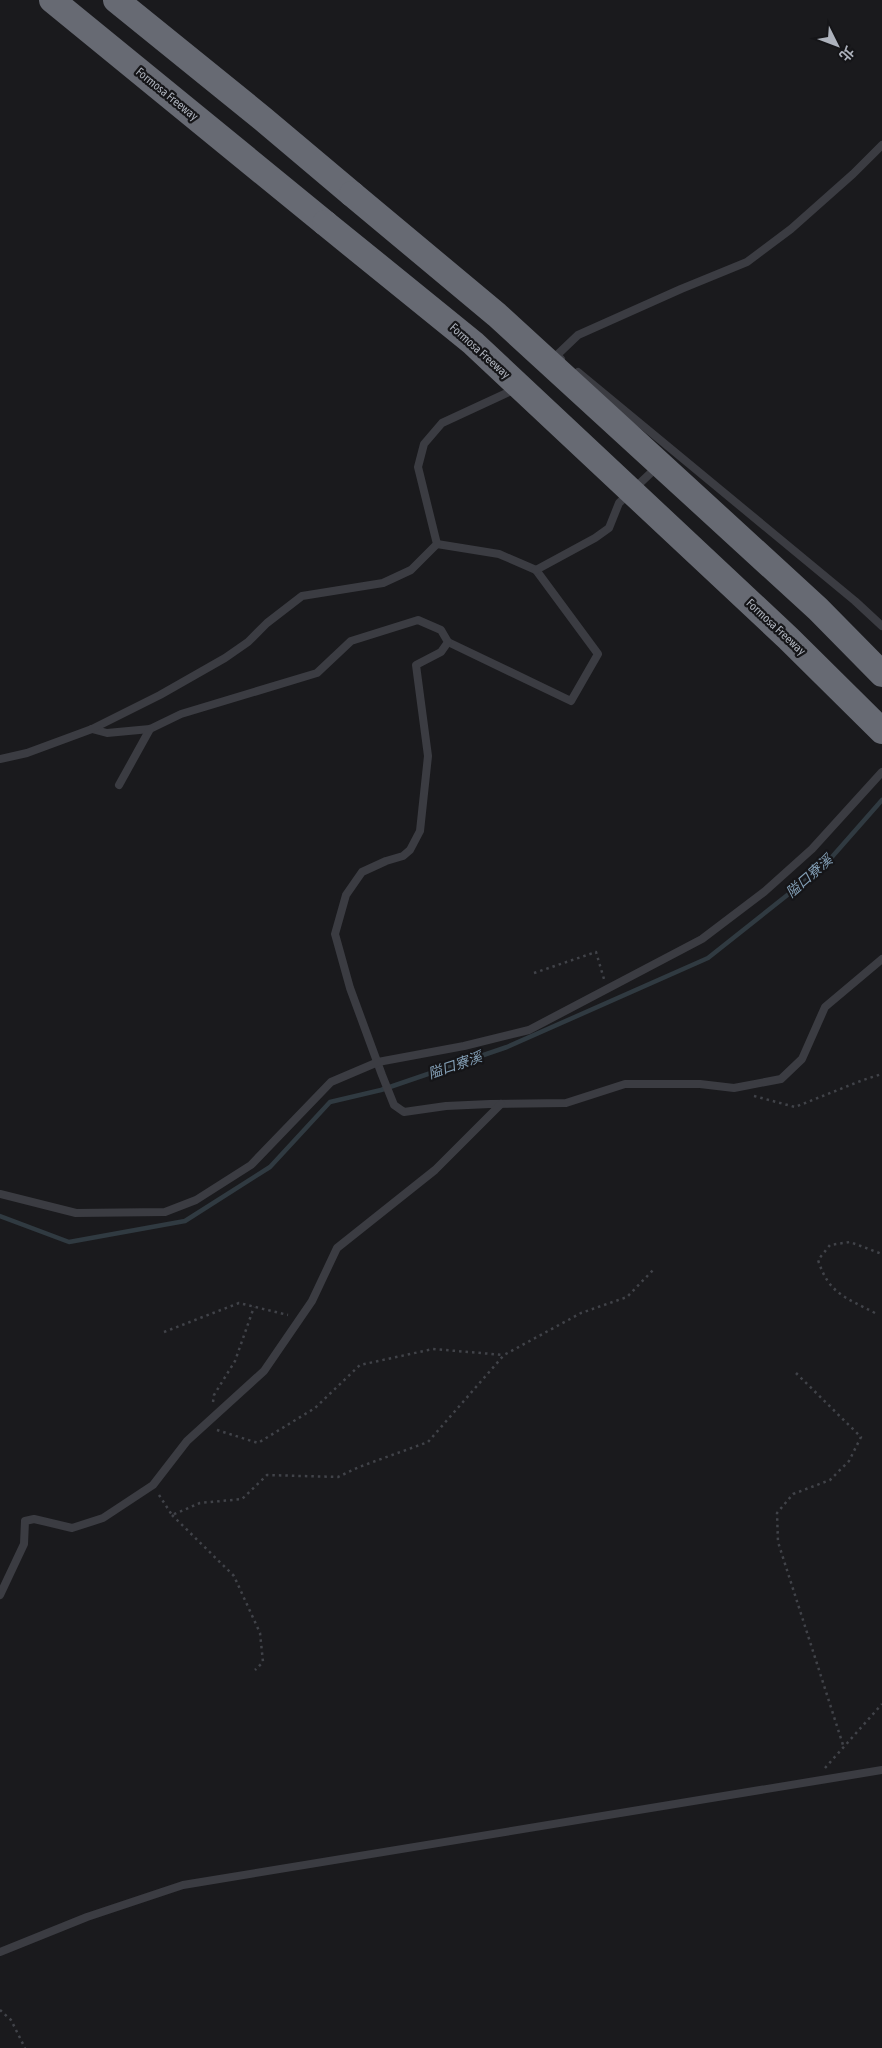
<svg xmlns="http://www.w3.org/2000/svg" width="882" height="2048" font-family="'Asap Condensed','Noto Sans TC',sans-serif">
	<style>
		.lines { fill: none; stroke-linecap: round; stroke-linejoin: round }
		.stream { stroke: #303a41; stroke-width: 4.5 }
		.path { stroke: #414349; stroke-width: 2.5; stroke-dasharray: 2.5 4; stroke-linecap: butt }
		.lane { stroke: #3b3c42; stroke-width: 8 }
		.highway { stroke: #676a73; stroke-width: 26 }
		.highway-bridge { stroke: #676a73; stroke-width: 26 }
		.labels { text-anchor: middle; stroke-width: 4.5; stroke-linejoin: round; paint-order: stroke }
		.street-label { font-size: 12px; fill: #adb2bc; stroke: #151518 }
		.water-label { font-size: 14px; font-style: italic; fill: #84a0b7; stroke: #151518 }
	</style>
	<rect width="100%" height="100%" fill="#1a1a1d"/>
	<g class="lines">
		<polyline class="stream" points="0,1216 69,1242 185,1221 270,1167 330,1102 381,1090 507,1047 708,958 824,866 882,800"/>
		<g class="path">
			<polyline points="534,973 596,952 604,979"/>
			<polyline points="754,1096 795,1107 863,1080 882,1074"/>
			<path d="M875,1313C845,1297 829,1294 818,1260L830,1245L850,1242L882,1254"/>
			<polyline points="164,1332 239,1303 288,1315"/>
			<polyline points="796,1373 861,1437 849,1461 830,1480 793,1494 777,1513 778,1542 844,1748"/>
			<polyline points="213,1402 214,1395 235,1361 254,1307"/>
			<polyline points="217,1430 258,1443 315,1408 360,1365 433,1349 504,1355"/>
			<polyline points="159,1495 172,1515 200,1503 242,1499 267,1475 338,1477 359,1467 428,1442 504,1355 581,1313 627,1297 655,1268"/>
			<polyline points="172,1515 234,1576 260,1633 263,1662 255,1670"/>
			<polyline points="825,1768 882,1704"/>
			<polyline points="0,2010 11,2020 25,2048"/>
		</g>
		<g class="lane">
			<polyline points="561,359 557,355 578,335 681,289 747,262 791,229 853,174 882,145"/>
			<polyline points="578,372 855,601 882,626"/>
			<polyline points="437,544 499,554 536,570 598,654 571,701 448,642"/>
			<polyline points="536,570 595,538 609,528 619,503 657,467"/>
			<polyline points="92,729 107,733 150,729 181,714 317,673 351,641 418,620 441,630 448,642 441,652 416,665 428,756 420,831 410,850 403,856 386,861 362,872 346,895 335,934 350,988 382,1075 394,1105 404,1112 446,1106 490,1104 566,1103 625,1084 700,1084 734,1088 781,1079 802,1059 825,1007 882,959"/>
			<polyline points="0,759 27,753 92,729 160,695 225,658 248,642 267,623 302,596 383,583 411,570 437,544 418,467 424,444 442,423 509,392"/>
			<polyline points="119,785 150,729"/>
			<polyline points="0,1194 76,1213 165,1212 196,1200 251,1165 331,1082 378,1062 464,1046 529,1030 702,939 764,892 812,849 882,772"/>
			<polyline points="0,1595 24,1544 25,1521 34,1519 72,1528 103,1518 153,1485 187,1441 264,1371 312,1301 337,1248 435,1170 501,1104"/>
			<polyline points="0,1952 87,1917 183,1885 882,1770"/>
		</g>
		<g class="highway">
			<polyline points="52,0 325,223"/>
			<polyline points="116,0 263,119 352,194"/>
		</g>
		<g class="highway-bridge">
			<polyline points="352,194 497,315 818,609 882,674"/>
			<polyline points="325,223 473,343 788,638 882,731"/>
		</g>
	</g>
	<g class="labels">
		<g class="street-label">
			<text transform="translate(167 94) rotate(39)" y="4">Formosa Freeway</text>
			<text transform="translate(480 351) rotate(42)" y="4">Formosa Freeway</text>
			<text transform="translate(776 627) rotate(43)" y="4">Formosa Freeway</text>
		</g>
		<g class="water-label">
			<text transform="translate(809 876) rotate(-41)" y="5">隘口寮溪</text>
			<text transform="translate(455 1065) rotate(-19)" y="5">隘口寮溪</text>
		</g>
	</g>
	<g transform="translate(837 45) rotate(132)" stroke="#151518" stroke-width="4" paint-order="stroke">
	<path d="M0-4L9 19L0 12L-9 19Z" fill="#adb2bc"/>
	<text y="-8" font-size="14" font-weight="bold" text-anchor="middle" fill="#adb2bc">北</text>
	</g>
</svg>
